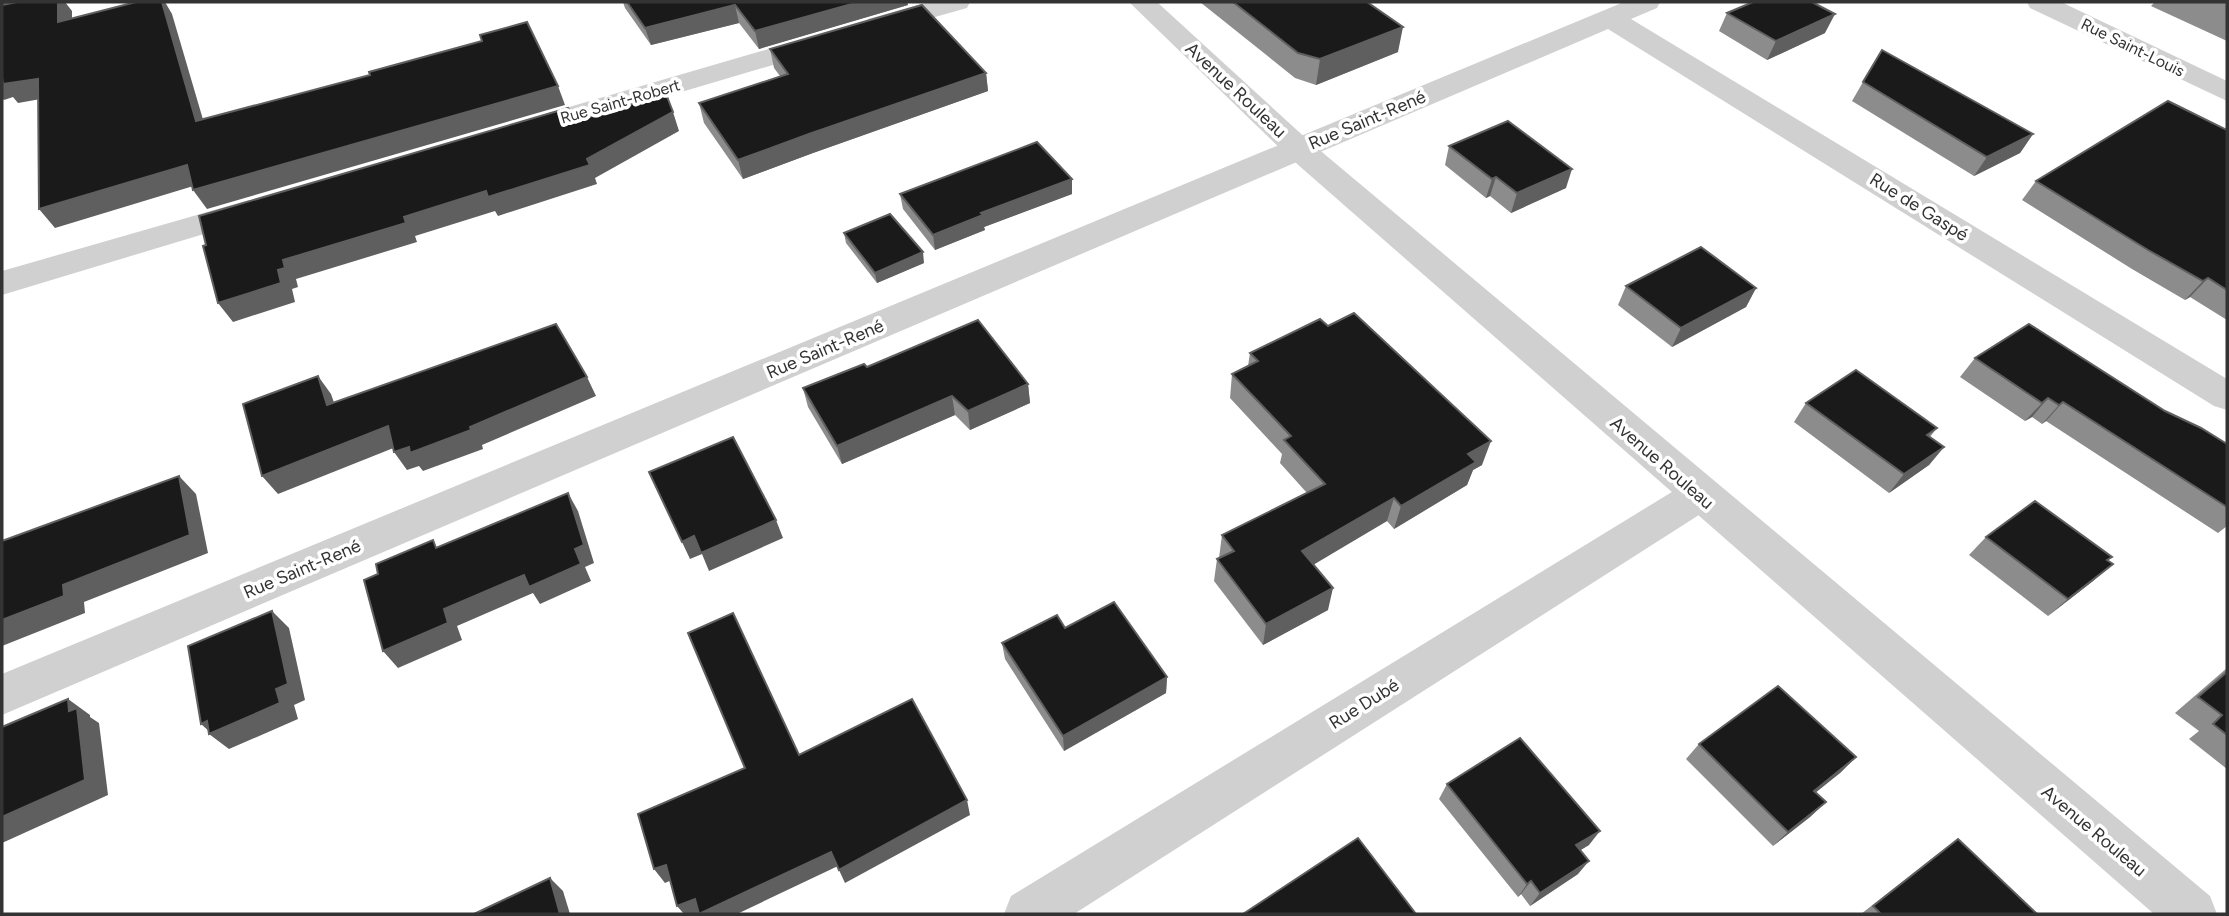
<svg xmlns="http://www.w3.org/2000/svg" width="2229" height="916" font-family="Figtree,sans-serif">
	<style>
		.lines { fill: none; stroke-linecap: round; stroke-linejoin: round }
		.minor { fill: #d0d0d0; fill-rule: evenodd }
		.tertiary { fill: #d0d0d0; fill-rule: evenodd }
		.wall { fill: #8c8c8c }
		.shaded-wall { fill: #5f5f5f }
		.building { fill: #1a1a1a; stroke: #5f5f5f; stroke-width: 2 }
		.labels { text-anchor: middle; stroke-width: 7; stroke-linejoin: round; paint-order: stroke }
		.far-street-label { font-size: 16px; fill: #333; stroke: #fff }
		.street-label { font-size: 18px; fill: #333; stroke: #fff }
	</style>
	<rect width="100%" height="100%" fill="#fff"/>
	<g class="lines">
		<g class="minor">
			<polygon points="929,2 970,2 967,8 878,33 868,31 864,25 868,19"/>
			<polygon points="1624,2 1660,2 1657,8 1631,19 2227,379 2227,410 2214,406 1608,29 2,715 2,674"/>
			<polygon points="820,34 830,36 834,42 830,48 533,136 522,139 511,136 507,130 511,124"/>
			<polygon points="249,200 260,203 265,210 260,217 2,295 2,271"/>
			<polygon points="1699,479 1713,484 1719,495 1713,506 1074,914 1004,914 1011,896 1685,484"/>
		</g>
		<g class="tertiary">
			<polygon points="1129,2 1157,2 1310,142 2210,896 2217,914 2154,914 1288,156"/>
			<polygon points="2027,2 2061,2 2227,81 2227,101 2030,8"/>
		</g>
	</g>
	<g class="wall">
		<polygon points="623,2 907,2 908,5 759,49 739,23 651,45 625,8"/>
		<polygon points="1200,2 1367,2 1398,52 1316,85 1295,78"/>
		<polygon points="2155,2 2227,2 2227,41 2151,6"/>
		<polygon points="1727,13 1825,33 1767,60 1719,31"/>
		<polygon points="770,49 986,73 988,91 813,153 743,179 704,123 699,103 780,76 774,68"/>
		<polygon points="1863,82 2033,134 2020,153 1974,176 1852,101"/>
		<polygon points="2227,130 2227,320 2190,297 2185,300 2132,269 2022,200 2036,181"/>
		<polygon points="1449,146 1566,188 1511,213 1490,196 1486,198 1445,165"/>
		<polygon points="900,194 1072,194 984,227 985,230 935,250 903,209"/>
		<polygon points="844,233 924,263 877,283 846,243"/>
		<polygon points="1626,286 1756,288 1746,307 1672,347 1618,305"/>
		<polygon points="1250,353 1482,465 1473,470 1467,485 1394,529 1387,521 1313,564 1328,610 1263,645 1214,581 1217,559 1219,558 1222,535 1307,493 1280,463 1282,454 1230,398 1232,374 1248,366"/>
		<polygon points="1975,358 2165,411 2227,444 2227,526 2218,533 2046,421 2042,424 2032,417 2025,421 1960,377"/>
		<polygon points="867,367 1028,384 1030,403 970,430 955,415 842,464 808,407 803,388"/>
		<polygon points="1806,403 1937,428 1930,437 1944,447 1929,465 1889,493 1794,422"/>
		<polygon points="1986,537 2108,560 2093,581 2048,616 1969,555"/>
		<polygon points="1002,643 1167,677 1166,693 1064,751 1005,659"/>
		<polygon points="2227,668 2227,769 2189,739 2199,731 2175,713"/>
		<polygon points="1699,744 1856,757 1840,773 1815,792 1826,802 1810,817 1773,846 1686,759"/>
		<polygon points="1447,784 1589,845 1580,850 1578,874 1530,906 1521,894 1518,897 1439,799"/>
		<polygon points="1958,839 2037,914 1861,914 1939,853"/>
	</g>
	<g class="shaded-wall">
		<polygon points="2,2 18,2 2,5"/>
		<polygon points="58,2 65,2 72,11 72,41 58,22"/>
		<polygon points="162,2 165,2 172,14 209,140 196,121"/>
		<polygon points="859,2 907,2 908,5 759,49 755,31"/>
		<polygon points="735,5 739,23 651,45 645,28"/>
		<polygon points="1835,14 1825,33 1767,60 1776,41"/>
		<polygon points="1403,27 1398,52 1316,85 1320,59"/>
		<polygon points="986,73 988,91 813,153 743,179 738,160 809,134"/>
		<polygon points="2,77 38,79 52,97 18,103 13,97 4,100 2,98"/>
		<polygon points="558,86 565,105 207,209 193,190"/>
		<polygon points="673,112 679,131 595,178 597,184 498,216 495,211 415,236 417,242 296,279 298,287 292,289 295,302 233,322 218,303 278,270 283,260 404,217 587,159"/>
		<polygon points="2033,134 2020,153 1974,176 1987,157"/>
		<polygon points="187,165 200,184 55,228 39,209"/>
		<polygon points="1572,169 1566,188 1511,213 1517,193"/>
		<polygon points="1496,177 1490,196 1486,198 1492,179"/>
		<polygon points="1072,179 1072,194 984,227 985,230 935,250 933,235 981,213"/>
		<polygon points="923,252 924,263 877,283 875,273"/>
		<polygon points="2208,278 2190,297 2185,300 2203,281"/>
		<polygon points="1756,288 1746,307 1672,347 1681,328"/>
		<polygon points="318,376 331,394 341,423 327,405"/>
		<polygon points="587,377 596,396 482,445 483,449 423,471 419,466 407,470 394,452 470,427"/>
		<polygon points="1028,384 1030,403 970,430 968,411"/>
		<polygon points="952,396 955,415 842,464 837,446"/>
		<polygon points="2048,398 2032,417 2025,421 2042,403"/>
		<polygon points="2063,402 2046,421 2042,424 2059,405"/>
		<polygon points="388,426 401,445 278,494 262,476"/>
		<polygon points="1491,441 1482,465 1473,470 1467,485 1394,529 1401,506 1468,454"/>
		<polygon points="1944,447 1929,465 1889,493 1904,474"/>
		<polygon points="179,476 196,494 208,553 84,602 85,613 2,646 2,620 63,585"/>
		<polygon points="568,493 578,511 594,563 585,567 591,581 540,604 533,593 457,626 462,640 398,668 383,651 444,609 575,549"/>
		<polygon points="1394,498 1387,521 1298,574 1302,551"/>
		<polygon points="776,520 783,538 709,571 702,554 690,559 682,542 694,536"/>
		<polygon points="2113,564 2093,581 2048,616 2068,599"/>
		<polygon points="1333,588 1328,610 1263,645 1266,624"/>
		<polygon points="272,611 289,628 305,700 294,705 298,719 229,749 209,734 211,733 201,724 276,689"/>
		<polygon points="1167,677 1166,693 1064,751 1063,736"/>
		<polygon points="68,699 90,715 90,717 99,723 108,795 2,843 2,817 69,711"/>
		<polygon points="1856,757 1840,773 1799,806 1814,791"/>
		<polygon points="967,800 970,815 845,883 839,870"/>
		<polygon points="1826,802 1810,817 1773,846 1788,832"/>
		<polygon points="1600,831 1589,845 1566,859 1576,845"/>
		<polygon points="831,852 838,866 737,914 700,914"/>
		<polygon points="1589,861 1578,874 1530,906 1540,893"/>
		<polygon points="666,865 676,878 665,883 654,869"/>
		<polygon points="550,878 563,891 570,914 560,914"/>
		<polygon points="1531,881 1521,894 1518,897 1527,884"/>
		<polygon points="695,899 705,912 698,914 684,914 677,906"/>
	</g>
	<g class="building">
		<polygon points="17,2 58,2 58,22 136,2 162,2 196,121 370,75 369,72 482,41 480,35 527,22 558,86 193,190 187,165 39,209 38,79 3,84 2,77 2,5"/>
		<polygon points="627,2 859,2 755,31 735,5 645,28"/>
		<polygon points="1233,2 1367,2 1403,27 1320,59 1298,53"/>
		<polygon points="1753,2 1812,2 1835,14 1776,41 1727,13"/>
		<polygon points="922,5 986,73 809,134 738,160 699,103 788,74 770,49"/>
		<polygon points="1882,50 2033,134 1987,157 1863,82"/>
		<polygon points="666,94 673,112 587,159 590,165 488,197 486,191 404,217 406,223 283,260 285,268 278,270 281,283 218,303 203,246 206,245 199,216 568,108 575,121"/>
		<polygon points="2168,101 2227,130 2227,290 2208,278 2203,281 2148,250 2036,181"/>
		<polygon points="1508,121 1572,169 1517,193 1496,177 1492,179 1449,146"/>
		<polygon points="1037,142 1072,179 981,213 983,215 933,235 900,194"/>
		<polygon points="890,214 923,252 875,273 844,233"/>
		<polygon points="1701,247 1756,288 1681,328 1626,286"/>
		<polygon points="1354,313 1491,441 1468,454 1476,462 1401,506 1394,498 1302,551 1333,588 1266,624 1217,559 1234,551 1222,535 1325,484 1284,440 1291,436 1232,374 1258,361 1250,353 1320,319 1328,326"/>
		<polygon points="978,320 1028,384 968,411 952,396 837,446 803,388 864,364 867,367"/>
		<polygon points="556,324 587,377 470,427 471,430 410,453 409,447 394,452 388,426 262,476 243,404 318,376 327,405"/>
		<polygon points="2029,324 2165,411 2201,428 2227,444 2227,507 2063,402 2059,405 2048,398 2042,403 1975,358"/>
		<polygon points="1856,370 1937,428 1927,435 1944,447 1904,474 1806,403"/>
		<polygon points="733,437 776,520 701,553 694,536 682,542 649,472"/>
		<polygon points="179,476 190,535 63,585 64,596 2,620 2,541"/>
		<polygon points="568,493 584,545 575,549 581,564 529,587 524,575 444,609 448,623 383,651 364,580 378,574 376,564 433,540 436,548"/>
		<polygon points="2035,501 2112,557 2107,560 2113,564 2068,599 1986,537"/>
		<polygon points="1114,602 1167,677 1063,736 1002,643 1057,615 1065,628"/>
		<polygon points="272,611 288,684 276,689 280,703 209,734 207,721 201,724 188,646"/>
		<polygon points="733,613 799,755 912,699 967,800 839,870 831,852 699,914 695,899 677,906 666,865 654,869 638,814 745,768 688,633"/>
		<polygon points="2227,672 2227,735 2213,724 2222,715 2198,697"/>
		<polygon points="1778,686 1856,757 1814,791 1826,802 1788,832 1699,744"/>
		<polygon points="68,699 69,711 77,708 85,780 2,817 2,727"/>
		<polygon points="1520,738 1600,831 1576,845 1589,861 1540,893 1531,881 1527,884 1447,784"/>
		<polygon points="1358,838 1416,914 1243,914"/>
		<polygon points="1958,839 2037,914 1881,914 1873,906"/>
		<polygon points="550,878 560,914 474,914"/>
	</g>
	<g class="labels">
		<g class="far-street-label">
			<text transform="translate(2133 47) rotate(26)" y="6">Rue Saint-Louis</text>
			<text transform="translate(620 101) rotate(-16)" y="6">Rue Saint-Robert</text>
		</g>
		<g class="street-label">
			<text transform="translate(1236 90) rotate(43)" y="6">Avenue Rouleau</text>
			<text transform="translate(1367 120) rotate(-23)" y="6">Rue Saint-René</text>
			<text transform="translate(1919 207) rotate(32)" y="6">Rue de Gaspé</text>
			<text transform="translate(825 349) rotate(-23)" y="6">Rue Saint-René</text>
			<text transform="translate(1662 463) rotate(41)" y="6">Avenue Rouleau</text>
			<text transform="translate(302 569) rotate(-23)" y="6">Rue Saint-René</text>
			<text transform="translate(1364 704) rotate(-32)" y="6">Rue Dubé</text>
			<text transform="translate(2094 831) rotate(40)" y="6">Avenue Rouleau</text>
		</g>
	</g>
	<rect width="2229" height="916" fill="none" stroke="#333333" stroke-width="7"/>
</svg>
